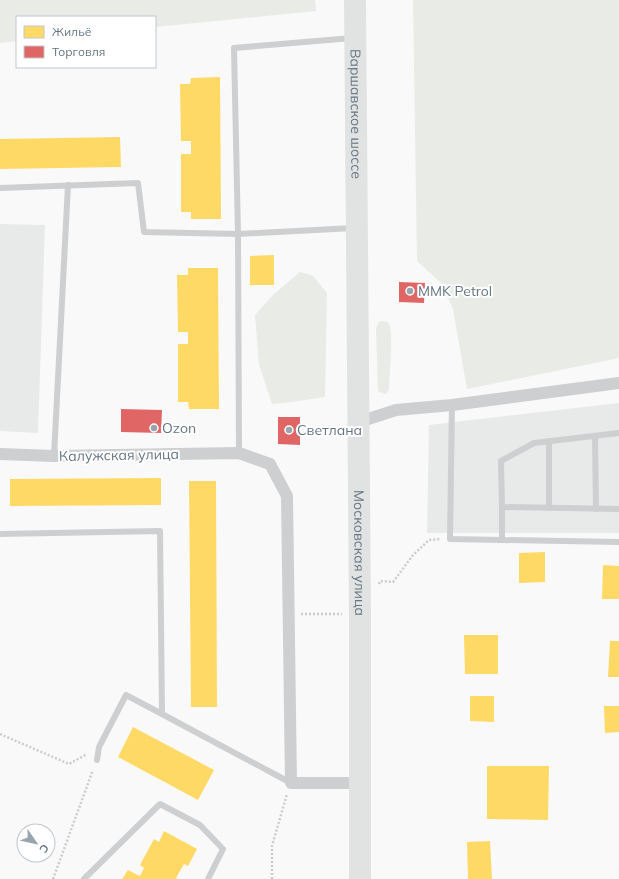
<svg xmlns="http://www.w3.org/2000/svg" width="619" height="879" font-family="Mulish,sans-serif">
	<style>
		.built { fill: #e8e9e9 }
		.green { fill: #e8ebe6 }
		.homes { fill: #ffd966 }
		.shops { fill: #e06666 }
		.lines { fill: none; stroke-linecap: round; stroke-linejoin: round }
		.path { stroke: #cbcccd; stroke-width: 2.5; stroke-dasharray: 2 2; stroke-linecap: butt }
		.lane { stroke: #cecfd0; stroke-width: 6 }
		.street { stroke: #cecfd0; stroke-width: 12 }
		.highway { stroke: #e1e2e2; stroke-width: 22 }
		.poi-dot { fill: #99a4ac; stroke: #fff; stroke-width: 1.5 }
		.labels { text-anchor: middle; stroke-width: 4; stroke-linejoin: round; paint-order: stroke }
		.street-label { font-size: 14px; fill: #657683; stroke: #fff }
		.poi-label { font-size: 14px; fill: #657683; stroke: #fff; text-anchor: start }
	</style>
	<rect width="100%" height="100%" fill="#f9f9f9"/>
	<g class="built">
		<polygon points="0,224 45,225 38,433 0,431"/>
		<polygon points="619,403 619,533 427,533 429,425"/>
	</g>
	<g class="green">
		<polygon points="0,0 315,0 316,11 155,27 155,17 17,17 17,41 0,43"/>
		<polygon points="413,0 619,0 619,358 467,389 453,309 441,283 417,261"/>
		<polygon points="300,272 313,276 327,293 325,397 292,402 272,404 259,364 255,315 274,294"/>
		<path d="M381,321C384,321 387,321 389,324C394,331 389,378 389,390L386,394L382,393L378,391L376,329L378,323Z"/>
	</g>
	<g class="homes">
		<polygon points="220,77 221,219 191,219 191,212 181,212 181,154 191,154 191,141 181,141 180,84 190,84 191,78"/>
		<polygon points="120,137 121,167 0,169 0,139"/>
		<polygon points="274,255 274,285 250,285 250,256"/>
		<polygon points="188,268 218,268 219,409 189,409 188,402 178,402 178,344 188,344 188,332 178,332 177,275 188,275"/>
		<polygon points="161,478 161,505 10,506 10,479"/>
		<polygon points="189,481 216,481 217,707 191,707"/>
		<polygon points="545,552 545,582 519,583 519,553"/>
		<polygon points="603,565 619,566 619,599 602,599"/>
		<polygon points="464,635 498,635 498,674 465,674"/>
		<polygon points="610,641 619,641 619,677 608,677"/>
		<polygon points="470,696 494,696 494,722 470,721"/>
		<polygon points="604,706 619,706 619,732 605,733"/>
		<polygon points="133,727 214,770 198,800 118,757"/>
		<polygon points="487,766 549,766 548,820 487,819"/>
		<polygon points="164,831 197,849 188,866 184,864 176,878 178,879 122,879 128,870 140,876 144,868 140,865 154,839 159,842"/>
		<polygon points="490,841 492,879 468,879 467,842"/>
	</g>
	<g class="shops">
		<polygon points="399,282 425,283 424,303 399,302"/>
		<polygon points="121,409 162,410 161,433 121,432"/>
		<polygon points="278,417 300,417 300,445 278,444"/>
	</g>
	<g class="lines">
		<g class="path">
			<polyline points="379,584 380,581 393,582 413,555 429,540 441,539"/>
			<polyline points="301,614 342,614"/>
			<polyline points="0,734 69,764 87,754"/>
			<polyline points="53,879 93,770"/>
			<polyline points="272,879 272,846 287,794"/>
		</g>
		<g class="lane">
			<polyline points="0,188 138,183 144,232 238,234 353,228"/>
			<polyline points="452,405 450,539 502,540"/>
			<polyline points="619,433 534,443 501,461 502,507 619,509"/>
			<polyline points="595,436 596,509"/>
			<polyline points="239,453 238,234 234,48 352,38"/>
			<polyline points="54,456 68,185"/>
			<polyline points="502,507 502,540 619,542"/>
			<polyline points="549,508 549,441"/>
			<polyline points="0,534 160,531 162,714 291,783"/>
			<polyline points="97,760 99,747 126,695 162,714"/>
			<polyline points="84,879 160,804 200,825 223,849 208,879"/>
		</g>
		<g class="street">
			<polyline points="359,422 396,410 452,405 619,383"/>
			<polyline points="0,454 54,456 239,453 270,464 287,496 291,783 360,783"/>
		</g>
		<path class="highway" id="s1" d="M355,0L360,614V879"/>
	</g>
	<g class="poi-dot">
		<circle cx="410" cy="291" r="4"/>
		<circle cx="154" cy="428" r="4"/>
		<circle cx="289" cy="430" r="4"/>
	</g>
	<g class="labels">
		<g class="street-label">
			<text dy="5" stroke="none"><textPath href="#s1" startOffset="114">Варшавское шоссе</textPath></text>
			<text transform="translate(119 455) rotate(-1)" y="5">Калужская улица</text>
			<text dy="5" stroke="none"><textPath href="#s1" startOffset="553">Московская улица</textPath></text>
		</g>
		<g class="poi-label">
			<text x="418" y="296">MMK Petrol</text>
			<text x="162" y="433">Ozon</text>
			<text x="297" y="435">Светлана</text>
		</g>
	</g>
	<rect x="16" y="16" width="140" height="52" fill="#ffffff" stroke="#c1c8cd"/>
	<rect x="24" y="26" width="20" height="12" fill="#ffd966" stroke="#c1c8cd"/>
	<text x="52" y="36" font-size="12" fill="#657683">Жильё</text>
	<rect x="24" y="46" width="20" height="12" fill="#e06666" stroke="#c1c8cd"/>
	<text x="52" y="56" font-size="12" fill="#657683">Торговля</text>
	<g transform="translate(36 843) rotate(124)"><circle r="19" fill="#ffffff" stroke="#c1c8cd"/>
	<path d="M0-3L7 15L0 10L-7 15Z" fill="#99a4ac"/>
	<text y="-6" font-size="11" font-weight="bold" text-anchor="middle" fill="#657683">С</text>
	</g>
</svg>
